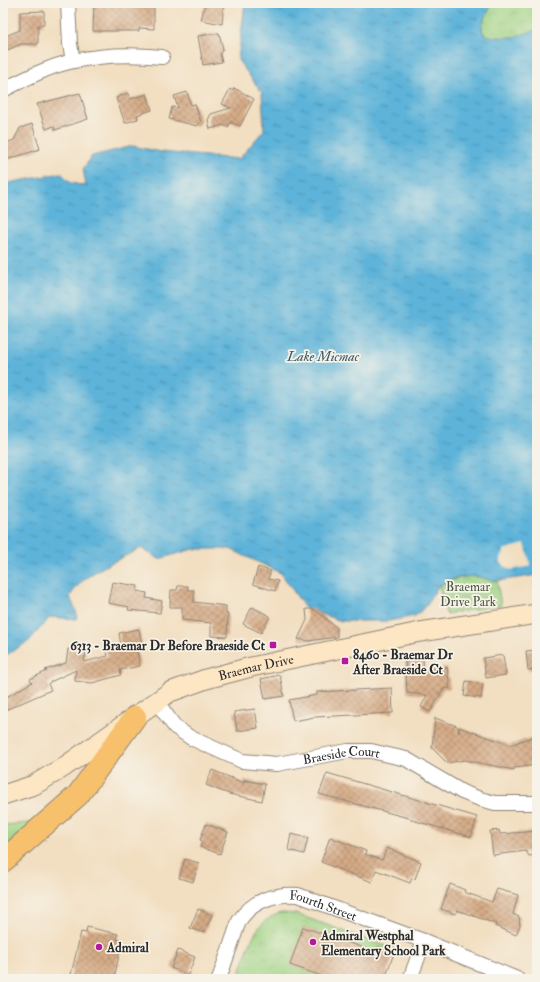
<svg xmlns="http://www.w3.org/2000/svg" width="540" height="982" font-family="'IM FELL Double Pica',serif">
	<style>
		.grass { fill: url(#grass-tufts); stroke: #647e57 }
		.park { fill: url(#park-crowns); stroke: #647e57 }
		.water { fill: url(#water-ripples); stroke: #446f82 }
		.pier { fill: #f2dec0 }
		.building { fill: url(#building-cross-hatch) }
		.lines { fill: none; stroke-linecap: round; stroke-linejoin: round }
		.minor-casing { stroke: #8e8476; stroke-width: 16 }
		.secondary-casing { stroke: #8e8476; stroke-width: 21 }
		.primary-casing { stroke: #8e8476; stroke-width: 24 }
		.minor { stroke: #fff; stroke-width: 14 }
		.secondary { stroke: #fce6c4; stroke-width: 19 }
		.primary { stroke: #f7c06c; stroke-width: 22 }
		.poi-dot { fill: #b5179e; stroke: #f7f3e8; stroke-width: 1.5 }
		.labels { text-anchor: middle; stroke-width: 3.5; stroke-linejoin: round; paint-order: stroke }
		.park-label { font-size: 13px; fill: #485541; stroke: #f7f3e8 }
		.poi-label { font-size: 13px; font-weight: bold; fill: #2b2b2b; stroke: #f7f3e8; text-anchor: start }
		.street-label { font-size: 13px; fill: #2b2b2b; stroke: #f7f3e8 }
		.water-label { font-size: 14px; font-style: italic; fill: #3c5b68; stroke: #f7f3e8 }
	</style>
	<defs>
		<pattern id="grass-tufts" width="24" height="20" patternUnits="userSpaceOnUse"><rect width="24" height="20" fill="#9ed283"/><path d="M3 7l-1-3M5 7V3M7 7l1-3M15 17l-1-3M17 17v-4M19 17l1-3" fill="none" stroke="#88b471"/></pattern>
		<pattern id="park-crowns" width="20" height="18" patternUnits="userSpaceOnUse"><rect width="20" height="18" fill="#9ed283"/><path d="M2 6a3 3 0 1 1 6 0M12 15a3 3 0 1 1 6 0" fill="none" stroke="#88b471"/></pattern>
		<pattern id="water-ripples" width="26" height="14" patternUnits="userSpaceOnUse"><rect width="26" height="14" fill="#5db3d9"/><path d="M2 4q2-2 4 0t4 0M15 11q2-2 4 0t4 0" fill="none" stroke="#4d92b0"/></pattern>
		<pattern id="building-cross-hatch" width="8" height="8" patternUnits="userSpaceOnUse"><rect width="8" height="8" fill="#d6ac87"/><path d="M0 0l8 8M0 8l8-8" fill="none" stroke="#ae8c6f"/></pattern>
	</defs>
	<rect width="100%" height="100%" fill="#f7f3e8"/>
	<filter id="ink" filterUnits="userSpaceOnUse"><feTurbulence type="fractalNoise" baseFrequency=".025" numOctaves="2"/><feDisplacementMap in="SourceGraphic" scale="8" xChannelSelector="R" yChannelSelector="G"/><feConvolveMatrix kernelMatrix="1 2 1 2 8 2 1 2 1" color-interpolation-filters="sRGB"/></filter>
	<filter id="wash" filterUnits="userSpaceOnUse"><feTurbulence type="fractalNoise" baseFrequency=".012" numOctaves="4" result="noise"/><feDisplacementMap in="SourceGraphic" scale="16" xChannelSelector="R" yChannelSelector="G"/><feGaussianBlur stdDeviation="0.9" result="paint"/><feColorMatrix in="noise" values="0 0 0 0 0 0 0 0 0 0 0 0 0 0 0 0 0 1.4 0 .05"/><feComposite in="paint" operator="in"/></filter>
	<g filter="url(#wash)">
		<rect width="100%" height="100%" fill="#f2dec0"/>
		<polygon class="grass" points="38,822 3,855 3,825"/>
		<g class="park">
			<path d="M491,3H537V30C519,36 502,42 484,34C477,24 490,14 491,3Z"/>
			<polygon points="464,576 474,576 497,581 501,605 446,614 439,585"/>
			<path d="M281,913L296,914L394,949L384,979H238C247,954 251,921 281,913Z"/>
		</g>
		<path class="water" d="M245,3H491C490,14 477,24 484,34C502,41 519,36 537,30V575L497,581L474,576L456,578L439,585L425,607L415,616L388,621H341L305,608L281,573L230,549H193L159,559L141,548C119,560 80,574 70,597L77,614L76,619L50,617L29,641L3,657V184L61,173L71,183L86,186L83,169L92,156L133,146L161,152L239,159L264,130L262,93L238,60Z"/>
		<polygon class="pier" points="525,544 531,566 510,570 501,563 501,558 504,553 503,550"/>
		<g id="blocks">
			<g class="building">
				<polygon points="94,3 118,3 118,7 154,8 154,29 139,28 139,31 93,31"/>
				<polygon points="205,3 224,3 222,24 201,20"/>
				<polygon points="44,11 44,25 38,25 38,44 21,44 3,52 3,37 20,30 20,12"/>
				<polygon points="219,33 223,49 220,54 222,62 203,65 198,36"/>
				<polygon points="234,88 254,99 240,126 231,122 228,127 223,125 210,129 208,120 211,114 231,108 222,104 230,89 233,91"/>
				<polygon points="187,92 191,105 195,104 201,122 197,126 169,119 172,107 178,108 174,96"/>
				<polygon points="80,93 88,119 55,130 54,126 46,129 37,104"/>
				<polygon points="128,93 130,99 147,94 152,110 137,115 138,119 125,123 116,98"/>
				<polygon points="32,124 40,149 3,161 3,144 14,140 20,128"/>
				<polygon points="258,567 271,571 268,579 278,581 275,591 253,584"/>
				<polygon points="112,582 138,586 137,591 147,593 146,598 162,601 160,613 128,610 129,607 108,603"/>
				<polygon points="178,586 188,586 188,590 194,590 194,602 226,606 226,614 228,614 227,637 211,636 211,623 182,620 182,607 170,607 171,590 177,590"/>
				<polygon points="252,607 270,616 261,633 243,624"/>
				<polygon points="306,609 314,609 337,628 337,637 308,641 298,639 307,620"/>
				<polygon points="139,629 143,650 137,651 140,666 120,670 121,675 92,683 75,681 76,670 50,682 48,684 51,690 3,711 3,699 29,684 32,682 30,679 47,671 45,670 66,663 68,649 86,651 84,662 108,656 106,650 121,646 119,633"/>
				<polygon points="537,650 537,669 528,670 526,651"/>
				<polygon points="503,655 506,675 486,678 483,658"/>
				<polygon points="423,658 424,671 447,667 450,688 443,689 430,712 421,707 427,695 407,693 405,661"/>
				<polygon points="280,675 284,696 265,699 261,679"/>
				<polygon points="466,681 483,684 481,698 464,696"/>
				<polygon points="392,688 393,713 315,717 293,721 289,700 317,695 317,692"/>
				<polygon points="255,709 258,728 237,731 234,712"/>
				<polygon points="435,718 457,726 459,733 459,727 510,745 537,735 537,765 514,768 514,770 465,760 447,763 432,748"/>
				<polygon points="212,770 244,783 244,780 265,784 262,801 229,794 206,785"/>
				<polygon points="327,773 477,817 471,837 412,820 412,819 319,794"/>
				<polygon points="206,824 228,832 220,854 200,847 202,841 200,840"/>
				<polygon points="499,830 500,834 537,831 537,855 529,856 526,851 493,855 490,831"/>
				<polygon points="291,834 308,838 304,854 288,850"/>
				<polygon points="330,837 366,851 365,854 382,860 387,848 421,862 415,879 412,878 410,883 376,870 372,882 321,862"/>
				<polygon points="185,859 199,863 193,882 179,878"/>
				<polygon points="450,884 465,890 464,892 492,902 497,889 518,895 513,914 519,917 520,925 516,935 495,926 496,924 457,910 455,914 441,909"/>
				<polygon points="198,909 212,915 204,933 190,928"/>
				<polygon points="87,927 118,934 117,939 122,941 114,979 70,979 81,932 86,933"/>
				<polygon points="303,927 376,952 378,947 394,953 385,979 330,979 290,965"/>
				<polygon points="178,950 195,957 188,975 171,968"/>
			</g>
		</g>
	</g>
	<g filter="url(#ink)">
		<use href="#blocks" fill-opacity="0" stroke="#8e8476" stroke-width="1"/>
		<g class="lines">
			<defs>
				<g id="minor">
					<polyline points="68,3 70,44 73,61"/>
					<path d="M3,90C25,79 49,66 74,61C101,55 134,54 162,57"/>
					<path id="s1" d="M156,701L175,727L191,738L242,761L277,764L348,751H371L406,759L462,792L480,799L495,803H537"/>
					<path id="s2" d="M219,979L239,921C252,901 274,893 298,895L424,941L517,979"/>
					<polyline points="410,979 424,941"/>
				</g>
				<g id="secondary">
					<path id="s3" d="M3,795L34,785L64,767L170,692L206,679L251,667L420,632L537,614"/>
				</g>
				<polyline id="primary" points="3,861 78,795 135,717"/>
			</defs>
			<use href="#minor" class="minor-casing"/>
			<use href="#secondary" class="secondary-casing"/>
			<use href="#primary" class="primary-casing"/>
			<use href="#minor" class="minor"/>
			<use href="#secondary" class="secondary"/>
			<use href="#primary" class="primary"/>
		</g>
	</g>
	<g class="poi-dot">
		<rect x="269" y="641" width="8" height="8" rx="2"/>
		<rect x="341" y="657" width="8" height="8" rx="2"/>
		<circle cx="313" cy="942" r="4"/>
		<circle cx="99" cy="947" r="4"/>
	</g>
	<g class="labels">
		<g class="park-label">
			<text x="468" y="591">Braemar<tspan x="468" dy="15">Drive Park</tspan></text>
		</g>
		<g class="poi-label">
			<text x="265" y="650" text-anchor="end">6313 - Braemar Dr Before Braeside Ct</text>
			<text x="353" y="659">8460 - Braemar Dr<tspan x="353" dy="15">After Braeside Ct</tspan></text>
			<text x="321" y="940">Admiral Westphal<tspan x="321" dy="15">Elementary School Park</tspan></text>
			<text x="107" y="952">Admiral</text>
		</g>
		<g class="street-label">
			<text dy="5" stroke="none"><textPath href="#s3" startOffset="287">Braemar Drive</textPath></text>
			<text dy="5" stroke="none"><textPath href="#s1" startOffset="208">Braeside Court</textPath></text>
			<text dy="5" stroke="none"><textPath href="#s2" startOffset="156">Fourth Street</textPath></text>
		</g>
		<g class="water-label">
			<text x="323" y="361">Lake Micmac</text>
		</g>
	</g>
	<rect width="540" height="982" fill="none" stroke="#f7f3e8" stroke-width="16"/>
</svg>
